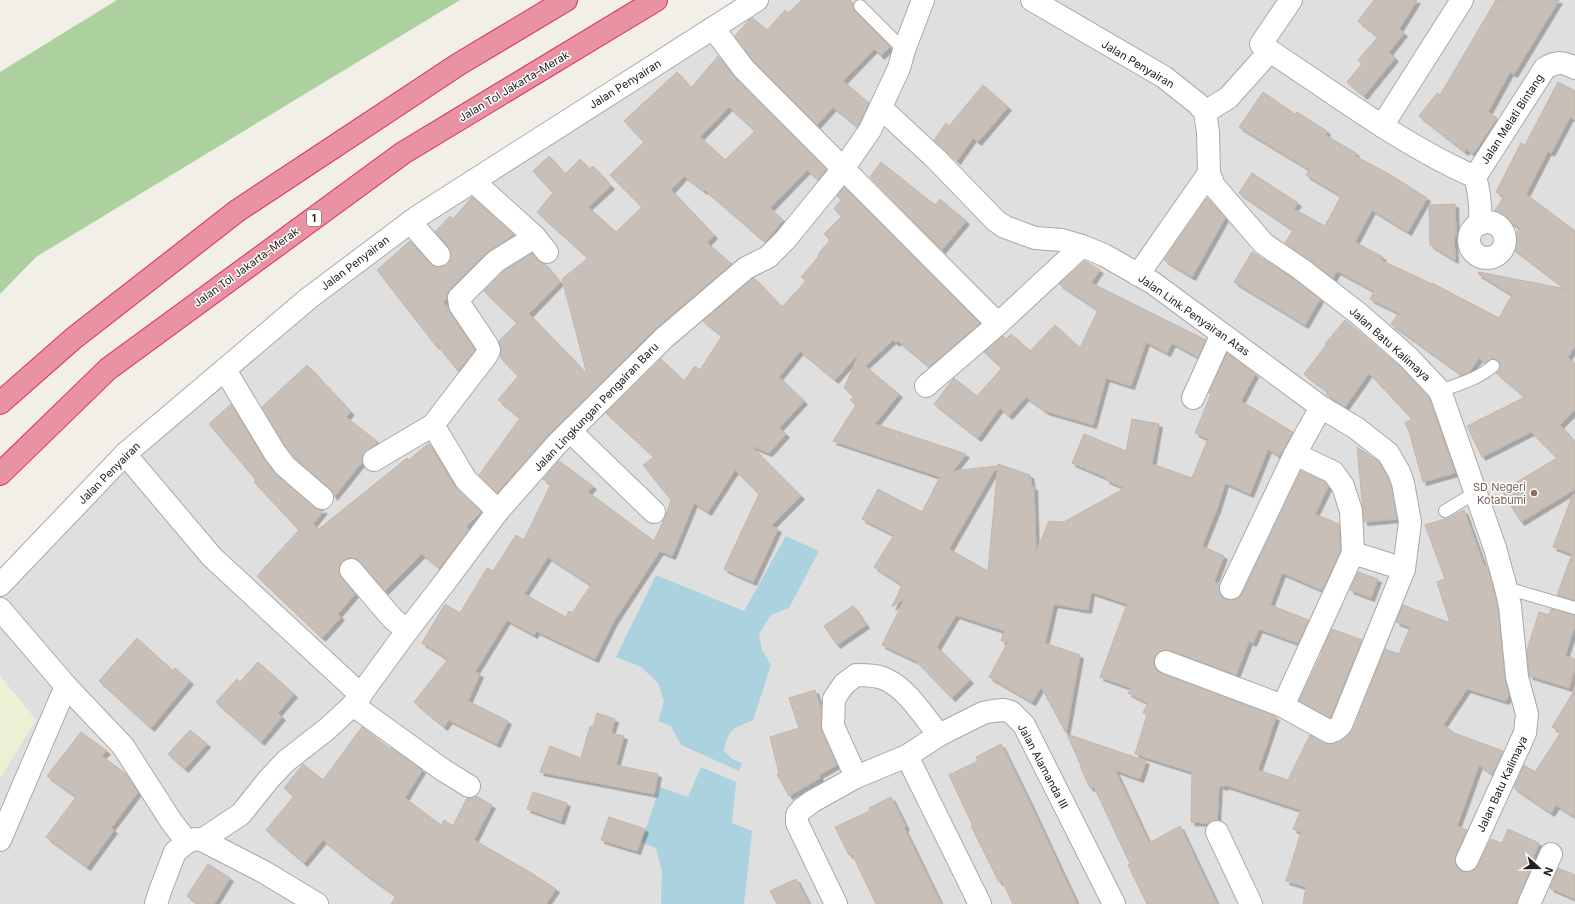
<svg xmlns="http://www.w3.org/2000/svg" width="1575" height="904" font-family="Inter,sans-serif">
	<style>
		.residential { fill: #e0dfdf }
		.farmland { fill: #eef0d5 }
		.forest { fill: #add19e }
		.water { fill: #aad3df }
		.building { fill: #c7bfb8; stroke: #c4b6ab; fill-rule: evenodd; filter: url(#shadow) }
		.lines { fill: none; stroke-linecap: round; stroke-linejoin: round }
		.lane-casing { stroke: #a9a9a9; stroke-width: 14 }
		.street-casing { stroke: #a9a9a9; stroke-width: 24 }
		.highway-casing { stroke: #dc2a67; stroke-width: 24 }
		.lane { stroke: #fff; stroke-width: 12 }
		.street { stroke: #fff; stroke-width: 22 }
		.highway { stroke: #e892a2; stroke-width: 22 }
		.education-dot { fill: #8d6e63; stroke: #fff; stroke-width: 1.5 }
		.labels { text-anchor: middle; stroke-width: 3; stroke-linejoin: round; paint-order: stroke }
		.shield { fill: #fff; stroke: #646464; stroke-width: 1 }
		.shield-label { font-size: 10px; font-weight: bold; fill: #222 }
		.street-label { font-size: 11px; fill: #222; stroke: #fff }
		.education-label { font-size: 11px; fill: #785e54; stroke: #fff; text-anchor: end }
	</style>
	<defs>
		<filter id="shadow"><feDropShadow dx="3.5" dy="3.5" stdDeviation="0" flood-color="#0004"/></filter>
	</defs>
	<rect width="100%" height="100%" fill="#f2efe9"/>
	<polygon class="residential" points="749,0 1575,0 1575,904 0,904 0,778 36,720 0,676 0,570 302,303"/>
	<polygon class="farmland" points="0,676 36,720 0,778"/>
	<polygon class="forest" points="117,0 460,0 36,257 0,294 0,72"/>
	<g class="water">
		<path d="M786,536L819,551L789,608L771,615L759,634L762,650L771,665L753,720C734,728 728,729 724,751L732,759L742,763L739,771L681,745L671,726L658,721L664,701L658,683L641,667L616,657L656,575L744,611Z"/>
		<polygon points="701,767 736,782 732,823 752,831 744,904 661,904 662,872 656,848 641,842 660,787 688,797"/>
	</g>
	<g class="building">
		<polygon points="802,0 850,0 853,3 853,8 855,11 890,47 881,56 874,49 843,81 869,103 857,127 833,107 817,125 753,61 735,36 749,20 753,18 767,30 785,10 788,13"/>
		<polygon points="1374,0 1417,0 1399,29 1404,33 1389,52 1395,58 1364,96 1347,82 1362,64 1358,60 1378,37 1358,21"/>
		<polygon points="1496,0 1559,0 1514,74 1510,72 1488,112 1497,118 1473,154 1466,149 1465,152 1419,116 1437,93 1440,95"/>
		<path d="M718,56L735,78L826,169L818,180L807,170L770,208L783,220L765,242L705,190L704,191L684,176L671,190L714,235L707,243L732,264L655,329L548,435L497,493L479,475L520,418L498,400L518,376L500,357L501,350L499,341L517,323L484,291L504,271L532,253L538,260L545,264L560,282L529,314L587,374L562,279L588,258L537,212L553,193L533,171L549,156L565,174L580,159L589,169L593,166L611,186L588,207L616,232L642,207L610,175L644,142L624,121L677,72L691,88ZM729,107L755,131L725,160L700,137Z"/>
		<polygon points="1558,82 1575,91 1575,120 1570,117 1551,153 1548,151 1526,194 1575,231 1575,346 1568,357 1575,364 1575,410 1560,425 1575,442 1575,489 1521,522 1502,491 1557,458 1531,432 1482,457 1467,426 1525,397 1496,373 1500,369 1500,365 1496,359 1492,359 1485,363 1479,358 1469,372 1462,375 1391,324 1399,313 1370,299 1374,291 1337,271 1333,278 1285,243 1293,230 1239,193 1252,173 1298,203 1294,209 1325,226 1341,196 1306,175 1310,170 1239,127 1263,92 1295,114 1297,112 1327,131 1325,135 1356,153 1355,156 1391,175 1427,198 1408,232 1372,210 1355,242 1383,257 1381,260 1432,284 1432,283 1499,318 1512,295 1478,274 1479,272 1566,289 1508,245 1520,228 1494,212 1504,196 1496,192 1521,143 1525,145"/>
		<polygon points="983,85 1008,107 978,142 973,138 957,161 934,140 946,123 949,126"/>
		<polygon points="881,162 935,205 940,199 966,221 942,250 870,177"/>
		<path d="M844,187L980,323L929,367L898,341L896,343L893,340L865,366L899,394L875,424L966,454L953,471L997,466L949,549L988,571L998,464L1030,475L1032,487H1034L1036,552L1049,521L1064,522L1125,488L1106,480L1107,478L1072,463L1084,434L1126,451L1132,419L1159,424L1152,464L1192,478L1208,439L1195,433L1211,394L1209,393L1227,353L1255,374L1241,401L1293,432L1279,456L1268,449L1250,494L1225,483L1217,509L1202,546L1224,556L1214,582L1219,584V589L1221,595L1226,599L1232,600L1238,598L1242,594L1301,471L1325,482L1328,487L1315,514L1339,524L1340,551L1322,590L1282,573L1270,605L1309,620L1298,643L1259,629L1253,643L1249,641L1236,675L1170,650H1164L1158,652L1154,657V664L1156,670L1162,674L1276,717L1258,770L1288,780L1310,735L1330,744L1340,742L1349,734L1353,730L1385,649L1399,654L1410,627L1396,622L1403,605L1450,623L1437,582L1445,579L1425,525L1448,518L1464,510L1484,566H1487L1494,591L1498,608L1505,678L1509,694L1506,701L1467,689L1443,725L1450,729L1449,731L1503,751L1492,774L1479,765L1457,826L1467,830L1456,855L1455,862L1457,868L1462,871L1469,872L1474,870L1478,865L1491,839L1502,843L1508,829L1539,843L1533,858L1535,859L1518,899L1517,904H1303L1306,887L1286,881L1301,832L1293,829L1301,810L1225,785L1224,787L1219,785L1217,820L1209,823L1191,822L1192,772L1135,754L1147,715L1143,713L1148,703L1128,693L1131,688L1100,677L1127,604L1091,592L1088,610L1054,604L1045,643L1080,655L1066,733L1041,687L1032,702L989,677L1008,642L1001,641L1004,631L956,615L937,647L970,680L952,698L916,661L882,645L905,598L892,607L902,585L874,567L894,535L862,519L878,489L922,512L940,477L833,441L856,405L850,400L854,396L844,388L860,352L835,380L800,351L779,377L804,401L779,428L786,434L769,453L751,446L801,496L771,526L778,529L753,582L724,569L759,494L735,470L708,512L694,503L672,556L660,551L614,621L595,659L536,631L534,635L507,620L475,672L480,674L468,701L508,721L497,744L449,720L444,727L414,702L448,659L422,643L445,604L460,613L487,568L493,571L516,535L524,540L551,484L543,479L559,461L593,486L588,492L654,541L666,515L671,500L643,465L654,457L606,413L661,359L684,381L695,366L700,370L722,336L703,321L753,278H754L782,307L806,281L801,277L819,256L818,254L830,240L824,234L842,216L834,209L841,200L837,196ZM548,557L591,585L572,613L569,611L566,617L524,594Z"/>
		<polygon points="472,197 514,235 487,252 450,289 447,294 447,299 443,302 475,350 458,371 437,345 436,346 377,270 410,241 430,263 435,267 441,267 447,265 451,259 451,252 448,247 435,232 450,216 453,219"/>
		<polygon points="1207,198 1225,218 1192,277 1164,260"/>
		<polygon points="1455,204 1456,235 1454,236 1455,260 1430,245 1429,205"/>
		<polygon points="1252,252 1294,279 1320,299 1305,325 1234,282"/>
		<polygon points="1085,261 1100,270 1091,283 1206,340 1198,357 1172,343 1167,353 1146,342 1131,386 1106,378 1093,425 1045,411 1026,397 1009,416 1000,408 978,438 934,404 954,378 977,396 1002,368 984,352 1003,336 1006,339 1011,334 1030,351 1055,325 1080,348 1098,310 1059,284"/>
		<polygon points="1345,320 1399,366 1429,398 1455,473 1423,482 1409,431 1405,423 1412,419 1369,373 1345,407 1326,394 1328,392 1304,374 1326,345 1325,344"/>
		<polygon points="307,365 351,412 346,417 378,442 363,454 362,462 334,497 330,489 294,457 285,446 262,407"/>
		<polygon points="231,404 264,459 275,474 314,507 319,510 324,510 313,524 319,529 407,458 409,460 429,443 455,487 481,512 466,527 469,529 439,568 422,554 385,591 360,562 356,558 349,558 343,560 339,565 339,573 342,578 355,594 338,614 341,617 322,638 257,576 299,530 254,482 256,480 209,424"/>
		<polygon points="1357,447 1378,461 1388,477 1391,486 1397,519 1364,522"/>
		<polygon points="1573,494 1575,495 1575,600 1557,595 1572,554 1553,547"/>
		<polygon points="1358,572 1378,579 1371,598 1350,590"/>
		<polygon points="853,606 866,625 837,645 824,626"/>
		<polygon points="1551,609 1575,615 1575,625 1565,656 1575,659 1575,668 1569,688 1530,676 1529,675 1527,650 1539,612 1549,615"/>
		<polygon points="1332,629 1362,640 1330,718 1299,701 1322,653 1321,653"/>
		<polygon points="137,638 173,671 175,668 190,681 151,728 99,681"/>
		<polygon points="258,662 294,694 278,713 282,717 261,742 216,702 237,679 240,682"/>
		<polygon points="1575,689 1575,817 1556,805 1551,813 1514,788 1524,765 1535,772 1561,732 1552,727"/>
		<polygon points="815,690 821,709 822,731 837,765 819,775 820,778 789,796 777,774 779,773 770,737 799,728 789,698"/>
		<polygon points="597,713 615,719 611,733 624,736 616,765 658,774 654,794 540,772 550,746 581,758 590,726 593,727"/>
		<polygon points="362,727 390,749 391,748 422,770 405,798 441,825 444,820 453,826 467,798 476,796 492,805 474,840 530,872 556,889 546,904 391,904 396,896 361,871 323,840 304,863 266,830 294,796 284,788 303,764 323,780"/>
		<polygon points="190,730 207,744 185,769 168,754"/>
		<polygon points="81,732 107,751 102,756 126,774 138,792 111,828 114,830 87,867 46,837 76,797 47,776"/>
		<polygon points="1067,734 1146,761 1140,779 1115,770 1149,843 1180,826 1217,904 1147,904 1128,865 1130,864 1094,787 1090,788 1080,766 1081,766"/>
		<polygon points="1001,744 1027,797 1077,904 1013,904 1002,881 999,882 971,826 973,826 949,775 978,761 976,757"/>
		<polygon points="533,792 567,803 561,821 527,809"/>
		<polygon points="891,797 906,827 904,828 941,904 876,904 852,854 849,855 835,827 870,811 869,808"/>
		<polygon points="609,817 645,829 637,851 601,840"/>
		<polygon points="208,864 230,878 214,904 198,904 187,896"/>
		<polygon points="1558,868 1575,875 1575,899 1550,888"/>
		<polygon points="796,879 809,904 777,904 770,891"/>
	</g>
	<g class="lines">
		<defs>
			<g id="lane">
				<polyline points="860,6 904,50"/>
				<path d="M1440,391C1459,384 1478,379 1493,366"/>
				<polyline points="1445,511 1475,493"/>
				<polyline points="1506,588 1575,608"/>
			</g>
			<g id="street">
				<polyline points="1032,0 1164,77 1198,104 1205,112 1208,132 1209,173 1138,275"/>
				<polyline points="713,28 744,69 998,324"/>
				<polyline points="1270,51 1261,44 1291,0"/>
				<polyline points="881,108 936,159 996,221 1005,227 1035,238 1062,240 1082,246 1104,255 1153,283 1321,407 1356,428 1388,453 1399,472 1403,483 1410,522 1404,569 1341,725 1335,730 1330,732 1283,706 1353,553 1351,511 1343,486 1333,472 1295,454"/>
				<path d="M1205,112L1228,98L1270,51C1337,95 1401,144 1475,177C1480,193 1481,207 1480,224"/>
				<polyline points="1382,126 1462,0"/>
				<polyline points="1209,173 1214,186 1264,244 1301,269 1359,314 1408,357 1440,391 1495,548 1506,588 1510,606 1517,677 1527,714 1525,733 1467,860"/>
				<path d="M1475,177L1545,68C1558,61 1563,62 1575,68"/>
				<polyline points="410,222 439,255"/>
				<circle cx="1487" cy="240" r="18"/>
				<polyline points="535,237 547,252"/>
				<polyline points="225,370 275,453 285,466 322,498"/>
				<polyline points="926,386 998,324 1082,246"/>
				<polyline points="1193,398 1222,334"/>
				<polyline points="433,425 466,480 498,511"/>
				<polyline points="570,431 654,512"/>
				<polyline points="125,454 212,557 361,695"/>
				<polyline points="374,460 433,425 486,356 489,350 487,345 460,305 459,298 496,261 535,237 473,181"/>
				<polyline points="1353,553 1404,569"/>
				<polyline points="351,570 392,618 407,631"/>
				<polyline points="0,585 125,454 309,298 417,217 757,0"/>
				<polyline points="1231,588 1295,454 1321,407"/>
				<polyline points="0,609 66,686 123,746 171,821 187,842 175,852 160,891 156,904"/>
				<polyline points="1166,662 1283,706"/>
				<polyline points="353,705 443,770 469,786"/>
				<polyline points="907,756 980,904"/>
				<path d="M856,777L833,726L834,699L844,684L856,675C867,675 878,675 887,680C907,689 925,718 939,735"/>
				<polyline points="1217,832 1251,904"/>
				<polyline points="0,840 66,686"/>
				<polyline points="202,840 264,872 317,904"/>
				<polyline points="187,842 195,839 202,840 241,814 269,779 286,761 327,729 353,705 407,631 445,582 498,511 557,444 664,338 746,268 768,257 785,240 843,169 870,130 899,68 904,50 923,0"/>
				<polyline points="836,904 797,823 797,815 802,809 813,801 856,777 907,756 939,735 983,713 993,711 1004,710 1011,712 1024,725 1114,904"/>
				<polyline points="1529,904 1551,854"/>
			</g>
			<g id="highway">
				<polyline points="0,403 74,338 237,211 459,64 566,0"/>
				<polyline points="0,474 108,369 403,153 656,0"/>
			</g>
		</defs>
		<use href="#lane" class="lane-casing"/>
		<use href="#street" class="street-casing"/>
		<use href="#highway" class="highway-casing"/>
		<use href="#lane" class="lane"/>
		<use href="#street" class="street"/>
		<use href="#highway" class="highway"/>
	</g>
	<circle class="education-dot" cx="1534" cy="493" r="4"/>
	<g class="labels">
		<rect class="shield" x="307" y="210" width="14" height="16" rx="3"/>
		<g class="shield-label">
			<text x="314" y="222">1</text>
		</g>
		<g class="street-label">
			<text transform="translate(1138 64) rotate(31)" y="4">Jalan Penyairan</text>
			<text transform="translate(625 84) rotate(-32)" y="4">Jalan Penyairan</text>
			<text transform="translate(514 86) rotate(-31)" y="4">Jalan Tol Jakarta–Merak</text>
			<text transform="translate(1512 119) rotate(-57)" y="4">Jalan Melati Bintang</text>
			<text transform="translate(355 263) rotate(-37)" y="4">Jalan Penyairan</text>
			<text transform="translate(246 267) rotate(-36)" y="4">Jalan Tol Jakarta–Merak</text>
			<text transform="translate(1194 315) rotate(35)" y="4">Jalan Link.Penyairan Atas</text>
			<text transform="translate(1390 344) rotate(42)" y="4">Jalan Batu Kalimaya</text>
			<text transform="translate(596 407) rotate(-46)" y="4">Jalan Lingkungan Pengairan Baru</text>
			<text transform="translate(109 473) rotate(-45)" y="4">Jalan Penyairan</text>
			<text transform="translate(1043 766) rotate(62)" y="4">Jalan Alamanda III</text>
			<text transform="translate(1502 784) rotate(-65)" y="4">Jalan Batu Kalimaya</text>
		</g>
		<g class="education-label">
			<text x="1526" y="491">SD Negeri<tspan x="1526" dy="13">Kotabumi</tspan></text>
		</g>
	</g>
	<g transform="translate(1539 868) rotate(111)" stroke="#ffffff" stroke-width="3" paint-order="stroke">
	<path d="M0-3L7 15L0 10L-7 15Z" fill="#222222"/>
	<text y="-6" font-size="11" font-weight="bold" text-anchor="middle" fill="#222222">N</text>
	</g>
</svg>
